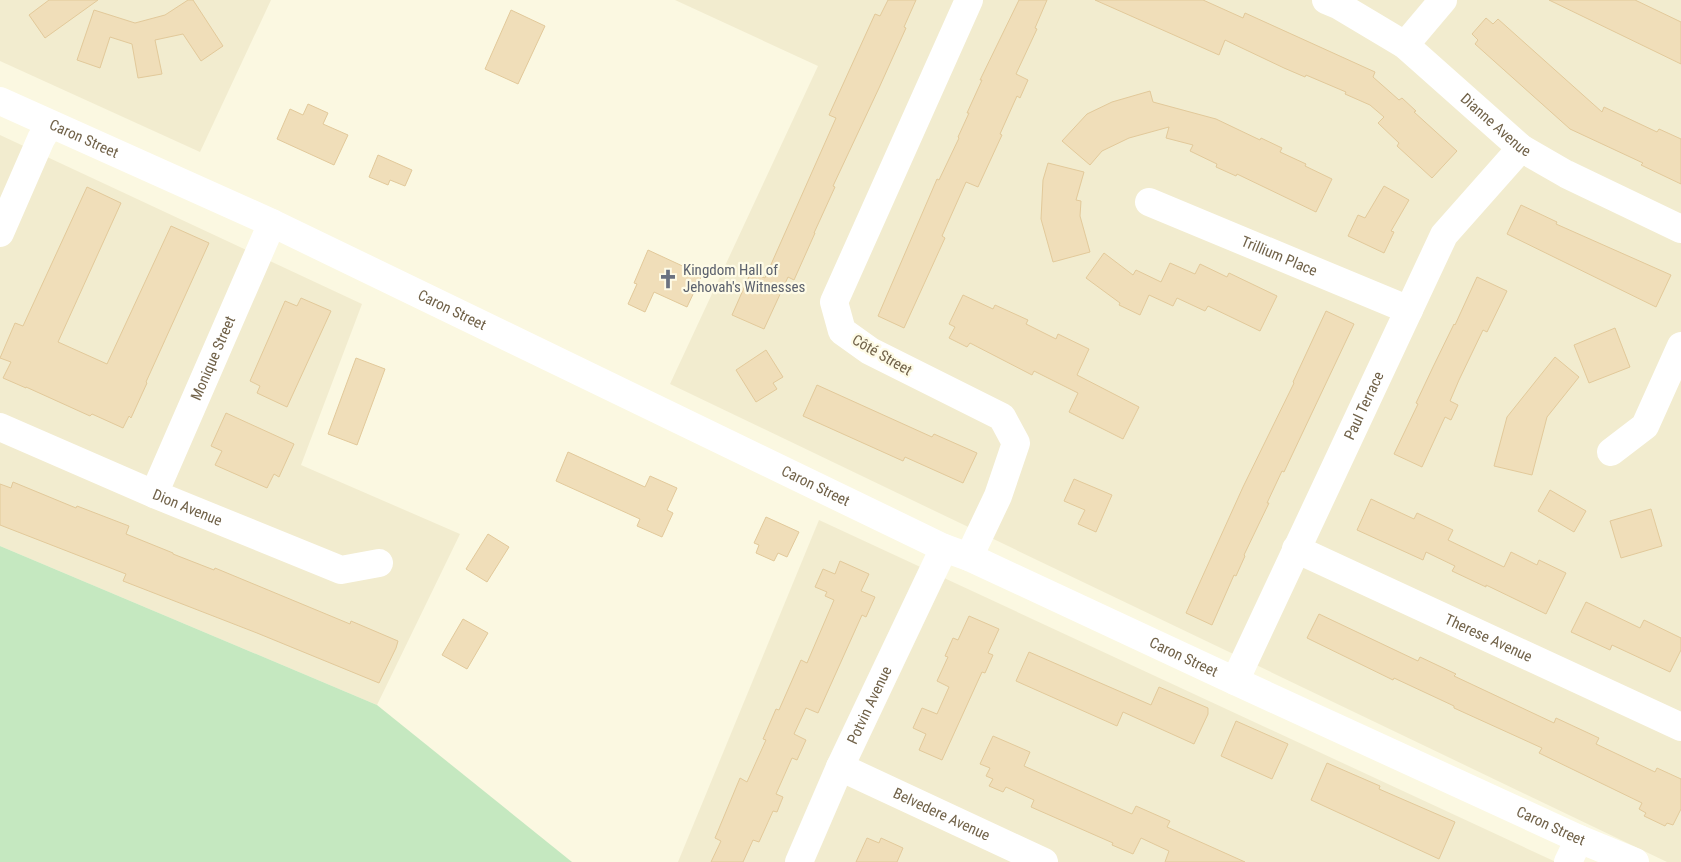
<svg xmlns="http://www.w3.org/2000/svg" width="1681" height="862" font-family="'Roboto Condensed',sans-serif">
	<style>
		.residential { fill: #f2eccf }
		.green { fill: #c5e8c0 }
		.building { fill: #f0deb9; stroke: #e2c99a }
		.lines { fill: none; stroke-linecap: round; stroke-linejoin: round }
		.minor { stroke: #fff; stroke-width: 28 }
		.labels { text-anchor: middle; stroke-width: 4.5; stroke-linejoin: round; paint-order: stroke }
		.street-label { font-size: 15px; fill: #716249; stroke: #fefbe6 }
		.worship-label { font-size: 15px; fill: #5b616d; stroke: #fefbe6; text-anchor: start }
	</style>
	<rect width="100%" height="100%" fill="#fbf8e1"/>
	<g class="residential">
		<polygon points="0,0 271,0 200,152 0,61"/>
		<polygon points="675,0 1681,0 1681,862 1667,862 670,384 818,66"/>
		<polygon points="0,135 362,304 301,465 460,534 377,705 0,546"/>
		<polygon points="819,520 1556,862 678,862"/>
	</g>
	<polygon class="green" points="0,546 377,705 572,862 0,862"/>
	<g class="building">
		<polygon points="49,0 98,0 45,38 29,15"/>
		<polygon points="188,0 193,0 223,46 201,61 183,34 155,40 162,74 138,78 132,44 110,37 100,68 77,60 94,10 135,23 165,15"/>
		<polygon points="888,0 916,0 904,27 906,28 879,88 833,186 835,187 814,233 815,233 794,280 788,277 764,329 732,315 751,272 765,278 836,118 829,115 875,14 880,16"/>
		<polygon points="1019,0 1047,0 1035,28 1037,29 1016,74 1028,80 1020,98 1017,96 1000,134 1002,135 978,187 966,182 942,236 945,238 904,328 878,316 937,179 939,180 959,138 958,137 969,113 967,113 982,80 980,80"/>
		<polygon points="1095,0 1203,0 1243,18 1245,13 1375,72 1373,77 1399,100 1402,98 1416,111 1414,112 1457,151 1432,178 1397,146 1399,143 1378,123 1384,117 1370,105 1345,94 1346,92 1306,75 1305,77 1284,68 1225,40 1219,55"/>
		<polygon points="1549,0 1635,0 1681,22 1681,64"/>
		<polygon points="511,10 545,26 518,84 485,69"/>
		<polygon points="1486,18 1493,24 1498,19 1602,112 1604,107 1657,132 1659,129 1681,139 1681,184 1641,165 1643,163 1570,129 1475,44 1478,40 1472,34"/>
		<polygon points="1150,91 1153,102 1216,119 1260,140 1261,138 1282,148 1280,152 1306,164 1305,166 1332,179 1316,212 1237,174 1236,176 1216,167 1217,164 1190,151 1193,145 1166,138 1169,127 1129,138 1102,151 1090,165 1062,141 1087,114 1112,102"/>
		<polygon points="308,104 328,113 323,124 348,135 334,165 277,139 290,109 303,115"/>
		<polygon points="378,155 412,170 405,186 390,180 388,185 369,177"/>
		<polygon points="1048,163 1084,172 1076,200 1081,201 1080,216 1090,252 1053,262 1041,219 1043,180"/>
		<polygon points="1384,186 1409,200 1391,231 1394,232 1384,253 1348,236 1358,215 1365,218"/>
		<polygon points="87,187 121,203 58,342 107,364 171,226 209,243 146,382 147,383 131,418 129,416 123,428 92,414 90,416 26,387 26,388 3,378 11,362 0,358 15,323 23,326"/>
		<polygon points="1521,205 1557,222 1556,224 1671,275 1656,307 1507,234"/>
		<polygon points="648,250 702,275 687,307 654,292 645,312 628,304 637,284 634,283"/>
		<polygon points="1104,253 1133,275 1136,270 1161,282 1170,263 1195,274 1200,264 1227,277 1229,273 1277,296 1260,331 1208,306 1205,311 1177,298 1173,306 1149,295 1140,315 1119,305 1120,303 1086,278"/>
		<polygon points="1477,277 1507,291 1487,332 1483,330 1459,380 1450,401 1458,405 1451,420 1445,417 1422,467 1394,454 1418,404 1416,403 1433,367 1454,324 1455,325"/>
		<polygon points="963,295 993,309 995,305 1028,320 1026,324 1056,339 1058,334 1089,349 1077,375 1139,407 1123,439 1069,412 1078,393 1034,371 1032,375 970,343 967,347 949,338 955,327 949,324"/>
		<polygon points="301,298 331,311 287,407 257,393 260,386 250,381 285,301 297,306"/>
		<polygon points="1326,311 1354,324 1284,472 1282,471 1267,503 1269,503 1244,555 1245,556 1236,576 1234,575 1212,625 1186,613 1243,487 1294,383 1293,382"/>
		<polygon points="1615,328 1630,367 1589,383 1574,345"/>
		<polygon points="766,350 783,377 773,383 777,389 756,402 736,370"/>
		<polygon points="1555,357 1579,377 1547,417 1532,475 1494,466 1507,417"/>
		<polygon points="356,358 385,369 357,445 328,434"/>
		<polygon points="817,385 932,437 934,434 977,453 963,483 905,457 903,461 803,416"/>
		<polygon points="226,413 294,444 279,477 274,474 267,488 215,465 222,451 211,446"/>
		<polygon points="568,452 645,487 650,476 677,488 667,510 673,513 662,537 637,526 640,519 556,481"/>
		<polygon points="1074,479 1112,495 1096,532 1078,524 1085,510 1064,501"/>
		<polygon points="13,482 76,508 77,506 129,526 126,534 173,553 173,554 214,570 215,568 350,624 351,621 398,641 396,648 379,683 257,633 123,581 126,574 0,525 0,484 11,488"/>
		<polygon points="1550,490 1586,511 1574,532 1538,511"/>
		<polygon points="1371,499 1414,519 1417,513 1453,530 1448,540 1504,567 1511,552 1537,565 1539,560 1566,573 1546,614 1486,585 1486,587 1452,571 1455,566 1426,552 1423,560 1357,530"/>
		<polygon points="1651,509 1662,546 1621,558 1610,521"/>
		<polygon points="766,517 799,532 787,557 778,553 774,561 756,553 759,545 754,543"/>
		<polygon points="488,534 509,547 487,582 466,569"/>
		<polygon points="840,561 869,574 861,591 875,597 866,617 862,615 818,713 806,708 794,734 806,740 797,760 792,758 776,794 783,797 777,812 773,811 759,842 753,840 743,862 711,862 721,841 715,838 740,778 747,782 766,740 763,739 776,709 779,710 801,660 807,663 834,600 825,596 827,592 815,587 823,569 835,574"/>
		<polygon points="1586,602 1640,628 1644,620 1681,638 1681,650 1670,672 1612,645 1610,650 1571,632"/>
		<polygon points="1319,614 1418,661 1420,657 1456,674 1454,676 1554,723 1556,718 1599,738 1596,744 1655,772 1657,768 1681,779 1681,809 1673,825 1667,823 1665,826 1644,816 1646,813 1639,809 1642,803 1539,753 1542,748 1454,708 1454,706 1394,678 1393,680 1307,638"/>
		<polygon points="969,616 999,629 988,653 993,655 985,673 982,672 942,760 919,750 926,734 913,728 922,708 937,714 949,687 937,681 948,657 945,656 953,638 958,640"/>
		<polygon points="463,619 488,633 467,669 442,655"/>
		<polygon points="1029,652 1151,705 1159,687 1208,708 1208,714 1194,744 1123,712 1117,726 1016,681"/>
		<polygon points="1236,721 1288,744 1272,779 1221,756"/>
		<polygon points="993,736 1030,752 1024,766 1132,814 1136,806 1170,821 1167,827 1245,862 1165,862 1169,851 1141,838 1133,854 1112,845 1113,843 1031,807 1034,800 1006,787 1003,792 989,786 993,779 986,776 990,768 980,764"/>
		<polygon points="1327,763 1380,786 1379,789 1455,822 1439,859 1311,800"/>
		<polygon points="867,838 879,843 881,838 903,848 897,862 856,862"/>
	</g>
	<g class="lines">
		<g class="minor">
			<path id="s1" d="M1326,0L1338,5L1405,45L1521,148L1566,174L1681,229"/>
			<polyline points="1405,45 1443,0"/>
			<path id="s2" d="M0,101L272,223L944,548L969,557L1235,681L1579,839L1635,862"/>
			<path id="s3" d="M1149,202L1409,310"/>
			<polyline points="0,233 41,139 50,124"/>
			<path id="s4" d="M0,427L154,494L341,570L379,563"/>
			<polyline points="1611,452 1645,426 1681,346"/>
			<path id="s5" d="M154,494L272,223"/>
			<path id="s6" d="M1296,549L1681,727"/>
			<polyline points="969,557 998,496 1016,443 1002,417 870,351 842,331 834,302 969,0"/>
			<path id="s7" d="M1235,681L1444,235L1521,148"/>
			<path id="s8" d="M840,767L1044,862"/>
			<path id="s9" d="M799,862L840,767L944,548"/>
			<polyline points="1568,862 1579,839"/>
		</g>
	</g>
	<defs>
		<symbol id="church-bare" viewBox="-9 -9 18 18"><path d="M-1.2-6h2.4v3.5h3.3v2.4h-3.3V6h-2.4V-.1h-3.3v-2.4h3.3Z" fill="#6b7280" stroke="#fefbe6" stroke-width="2.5" paint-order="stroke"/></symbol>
	</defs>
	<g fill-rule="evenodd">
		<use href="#church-bare" x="654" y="265" width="28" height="28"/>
	</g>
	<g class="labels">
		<g class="street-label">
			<text dy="5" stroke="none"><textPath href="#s1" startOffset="212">Dianne Avenue</textPath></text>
			<text dy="5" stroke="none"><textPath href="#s2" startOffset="92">Caron Street</textPath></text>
			<text dy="5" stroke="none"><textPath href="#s3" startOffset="141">Trillium Place</textPath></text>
			<text dy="5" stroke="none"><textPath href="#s2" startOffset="498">Caron Street</textPath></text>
			<text transform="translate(882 355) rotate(30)" y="5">Côté Street</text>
			<text dy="5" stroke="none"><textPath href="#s5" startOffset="148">Monique Street</textPath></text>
			<text dy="5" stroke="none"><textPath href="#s7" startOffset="304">Paul Terrace</textPath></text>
			<text dy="5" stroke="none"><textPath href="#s2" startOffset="902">Caron Street</textPath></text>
			<text dy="5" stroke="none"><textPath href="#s4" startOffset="204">Dion Avenue</textPath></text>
			<text dy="5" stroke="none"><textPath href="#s6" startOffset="212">Therese Avenue</textPath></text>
			<text dy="5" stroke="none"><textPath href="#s2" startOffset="1308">Caron Street</textPath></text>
			<text dy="5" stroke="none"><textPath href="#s9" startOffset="172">Potvin Avenue</textPath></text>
			<text dy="5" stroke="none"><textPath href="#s8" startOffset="112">Belvedere Avenue</textPath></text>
			<text dy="5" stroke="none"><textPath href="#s2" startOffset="1712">Caron Street</textPath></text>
		</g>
		<g class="worship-label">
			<text x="683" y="275">Kingdom Hall of<tspan x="683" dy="17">Jehovah's Witnesses</tspan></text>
		</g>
	</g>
</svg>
